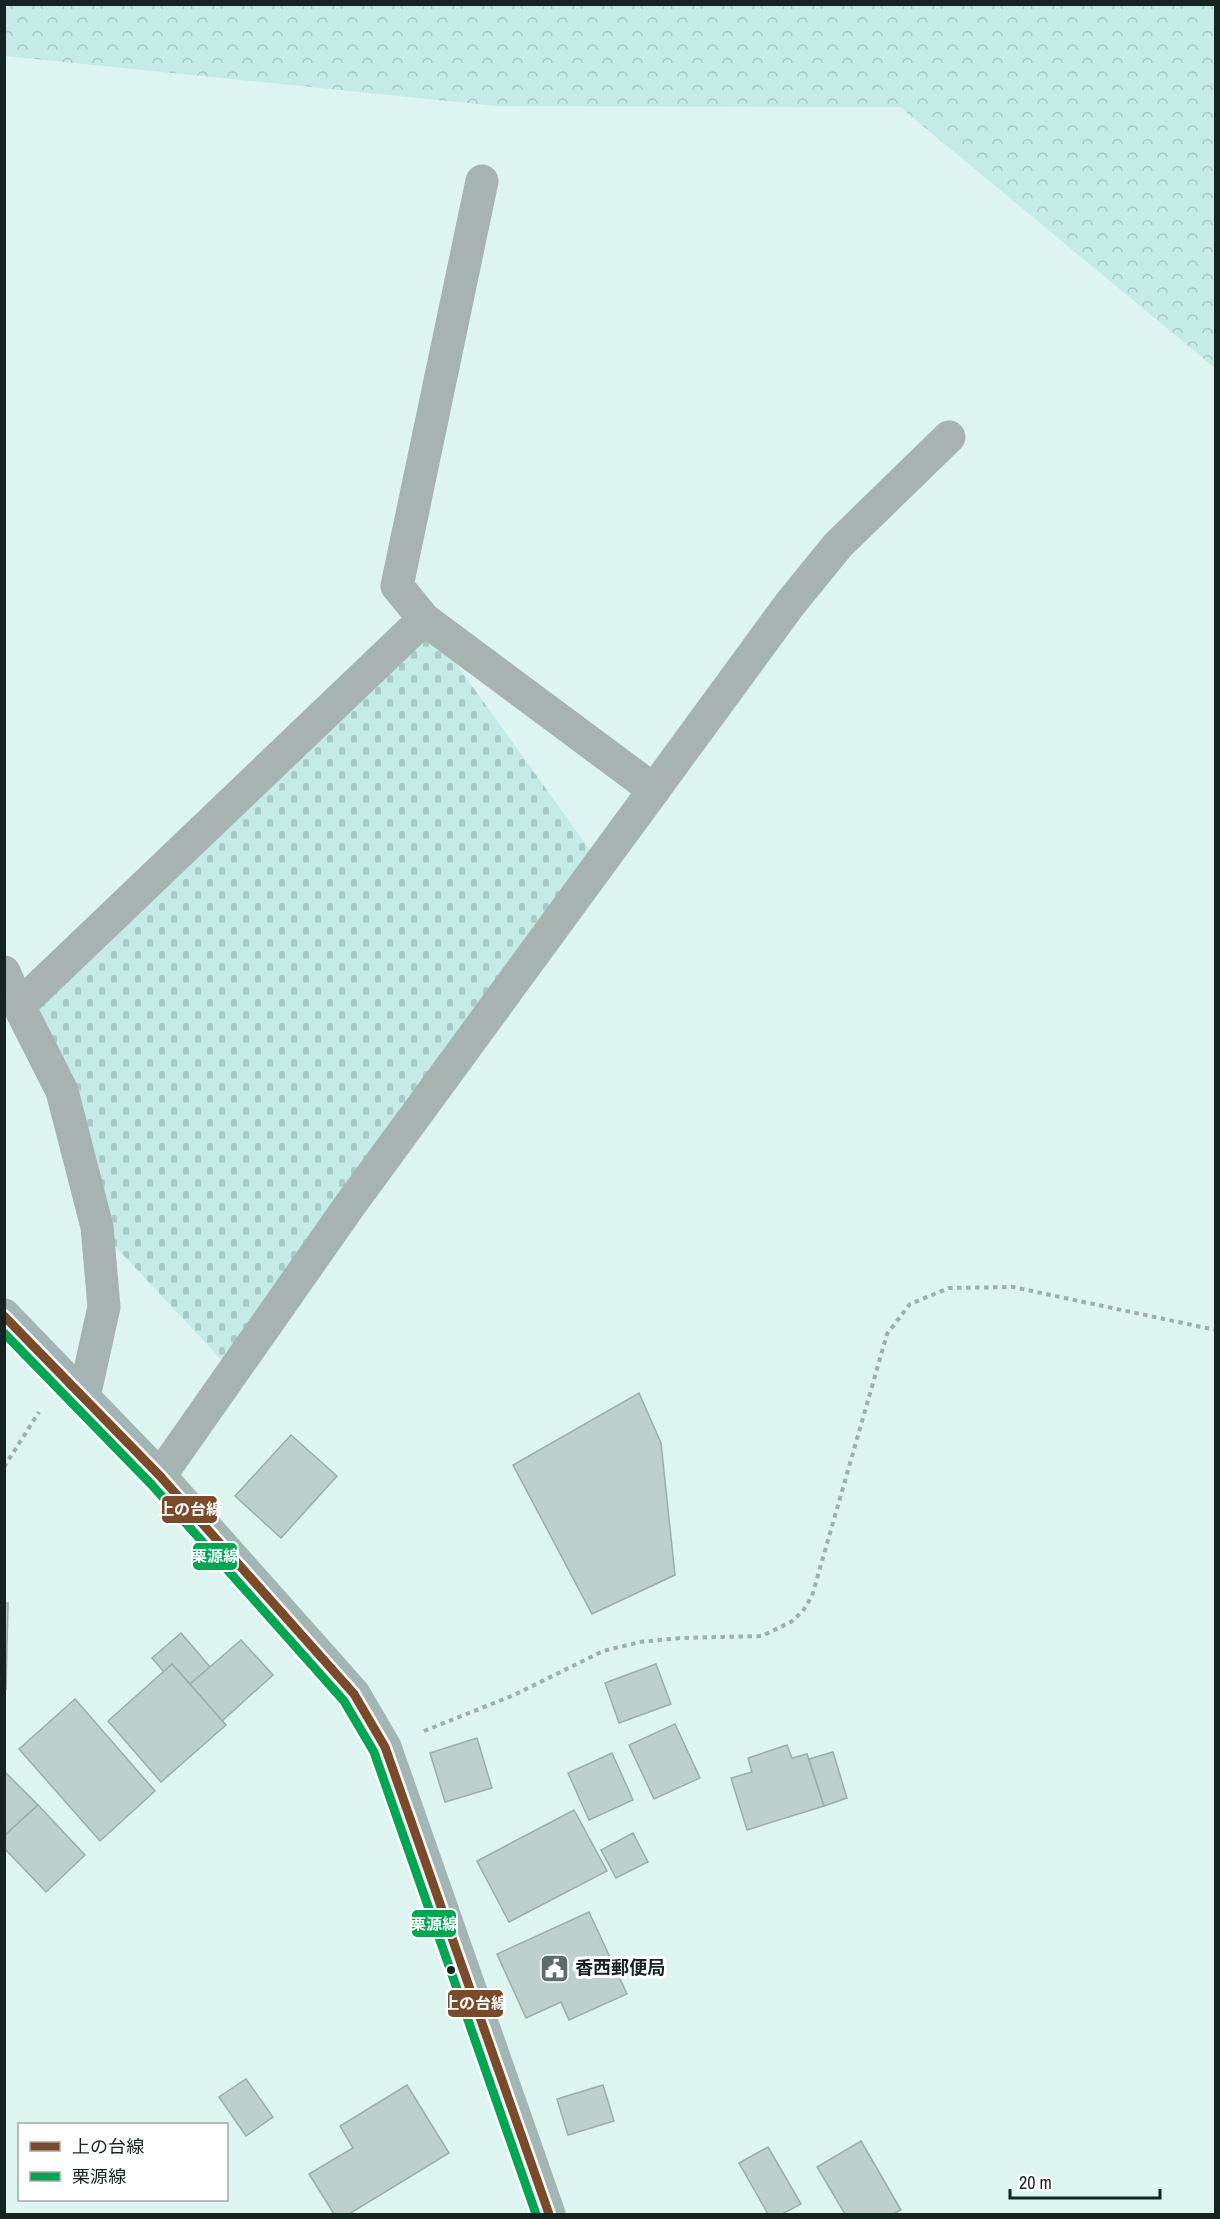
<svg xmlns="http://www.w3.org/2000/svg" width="1220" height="2219" font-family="'Archivo Narrow','Noto Sans JP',sans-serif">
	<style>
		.forest { fill: url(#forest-crowns) }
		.cemetery { fill: url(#cemetery-stones) }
		.building { fill: #bed0ce; stroke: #9caeab; stroke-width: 1.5 }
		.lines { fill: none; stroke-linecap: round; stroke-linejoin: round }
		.path { stroke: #a1aeac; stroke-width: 4; stroke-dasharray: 4.5 4.5; stroke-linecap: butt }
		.minor { stroke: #a6b3b1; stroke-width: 33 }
		.major { stroke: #a3b5b4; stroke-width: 33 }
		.bus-1-casing { stroke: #fff; stroke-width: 14 }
		.bus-2-casing { stroke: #fff; stroke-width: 14 }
		.bus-1 { stroke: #7a4b2a; stroke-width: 9 }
		.bus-2 { stroke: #00a651; stroke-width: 9 }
		.bus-dot { fill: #152423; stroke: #fff; stroke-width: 2 }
		.labels { text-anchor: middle; stroke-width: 6; stroke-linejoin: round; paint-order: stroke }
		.poi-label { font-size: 18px; font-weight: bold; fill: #152423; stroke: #fff; text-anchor: start }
		.line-badge { stroke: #fff; stroke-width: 2 }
		.badge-label { font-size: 16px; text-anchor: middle; font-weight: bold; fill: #fff }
	</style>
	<defs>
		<pattern id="forest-crowns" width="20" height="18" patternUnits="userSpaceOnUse" patternTransform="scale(1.5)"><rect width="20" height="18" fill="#c4ebe6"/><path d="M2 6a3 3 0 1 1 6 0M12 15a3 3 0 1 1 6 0" fill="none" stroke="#a8c9c5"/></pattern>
		<pattern id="cemetery-stones" width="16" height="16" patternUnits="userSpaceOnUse" patternTransform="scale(1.5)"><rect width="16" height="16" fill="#c4ebe6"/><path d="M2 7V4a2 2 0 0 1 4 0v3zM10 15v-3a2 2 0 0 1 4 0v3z" fill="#a8c9c5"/></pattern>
	</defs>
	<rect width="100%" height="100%" fill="#ddf4f1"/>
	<polygon class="forest" points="4,5 1215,5 1215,368 900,107 497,106 5,56"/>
	<polygon class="cemetery" points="424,619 600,864 233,1372 97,1227 19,1006"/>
	<g class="building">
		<polygon points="639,1393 661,1443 675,1575 592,1614 513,1465"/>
		<polygon points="291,1435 337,1476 281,1538 235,1496"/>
		<polygon points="4,1603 8,1603 6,1689 4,1689"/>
		<polygon points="181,1633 210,1667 190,1684 172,1664 164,1672 152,1658"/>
		<polygon points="241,1640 273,1675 222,1721 190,1684"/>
		<polygon points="172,1664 226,1725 161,1782 108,1721"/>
		<polygon points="656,1664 671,1704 619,1723 605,1683"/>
		<polygon points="75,1699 155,1791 100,1841 19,1749"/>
		<polygon points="675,1724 700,1778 654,1799 629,1745"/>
		<polygon points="477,1738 492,1788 445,1802 430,1753"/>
		<polygon points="787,1745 792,1758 807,1754 824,1806 747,1830 731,1778 752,1772 748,1758"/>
		<polygon points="833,1752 847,1798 824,1806 809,1759"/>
		<polygon points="612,1753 633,1800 589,1820 568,1773"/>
		<polygon points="4,1771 38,1805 4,1836"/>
		<polygon points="38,1805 85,1855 46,1892 4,1848 4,1836"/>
		<polygon points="574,1810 607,1871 509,1922 477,1861"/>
		<polygon points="633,1833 648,1862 616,1878 601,1850"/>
		<polygon points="589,1912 627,1994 569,2020 561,2002 526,2018 497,1954"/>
		<polygon points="246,2079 273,2117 246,2136 219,2097"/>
		<polygon points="407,2085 449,2153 349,2214 334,2214 309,2174 353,2148 340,2126"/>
		<polygon points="603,2085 614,2121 568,2135 557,2099"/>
		<polygon points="861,2141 901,2210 893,2214 845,2214 817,2167"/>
		<polygon points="768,2147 801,2204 782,2214 768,2214 739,2163"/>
	</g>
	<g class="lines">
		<g class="path">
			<polyline points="4,1467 39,1412"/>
			<polyline points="424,1731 514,1695 603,1651 640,1642 680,1638 762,1636 791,1622 803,1611 812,1596 887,1334 910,1304 949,1288 1013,1287 1216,1330"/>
		</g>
		<g class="minor">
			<polyline points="482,181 397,586 424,619 654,790"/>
			<polyline points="4,972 19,1006 62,1091 97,1227 104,1307 84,1397"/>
			<polyline points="19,1006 424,619"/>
			<polyline points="160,1476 350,1205 790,604 838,545 949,437"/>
		</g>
		<polyline class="major" points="4,1315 160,1476 354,1694 385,1747 549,2214"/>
		<defs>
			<polyline id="bus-1" points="4,1316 160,1476 354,1694 385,1747 549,2214"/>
			<polyline id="bus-2" points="4,1333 151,1484 344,1701 374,1752 536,2214"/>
		</defs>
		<use href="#bus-1" class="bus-1-casing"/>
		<use href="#bus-2" class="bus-2-casing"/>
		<use href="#bus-1" class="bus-1"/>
		<use href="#bus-2" class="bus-2"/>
	</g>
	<defs>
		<symbol id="civic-square" viewBox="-11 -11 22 22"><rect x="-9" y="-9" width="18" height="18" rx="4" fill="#5b6d6b" stroke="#fff"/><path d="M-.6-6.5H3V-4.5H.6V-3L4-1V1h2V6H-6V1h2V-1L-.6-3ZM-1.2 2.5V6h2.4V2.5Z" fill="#fff"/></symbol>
	</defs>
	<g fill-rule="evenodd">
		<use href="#civic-square" x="538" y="1952" width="33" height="33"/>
	</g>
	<circle class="bus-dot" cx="451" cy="1970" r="5"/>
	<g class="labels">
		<g class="poi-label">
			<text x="575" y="1974">香西郵便局</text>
		</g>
	</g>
	<g class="line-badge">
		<rect x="161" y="1495" width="57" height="29" rx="6" fill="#7a4b2a"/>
		<rect x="192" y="1542" width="46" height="29" rx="6" fill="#00a651"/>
		<rect x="411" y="1909" width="46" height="29" rx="6" fill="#00a651"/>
		<rect x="447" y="1989" width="57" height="29" rx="6" fill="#7a4b2a"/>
	</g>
	<g class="badge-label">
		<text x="190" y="1515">上の台線</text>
		<text x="215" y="1562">栗源線</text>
		<text x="434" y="1930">栗源線</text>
		<text x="475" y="2009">上の台線</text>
	</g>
	<rect width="1220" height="2219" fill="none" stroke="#152423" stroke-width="12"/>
	<rect x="18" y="2123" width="210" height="78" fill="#ffffff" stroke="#a1a7a7" stroke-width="1.5"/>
	<rect x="30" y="2142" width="30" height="9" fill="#7a4b2a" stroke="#a1a7a7" stroke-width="1.5"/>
	<text x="72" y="2153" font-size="18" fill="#152423">上の台線</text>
	<rect x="30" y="2172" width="30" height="9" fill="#00a651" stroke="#a1a7a7" stroke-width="1.5"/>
	<text x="72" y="2183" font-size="18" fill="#152423">栗源線</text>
	<path d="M1010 2189v9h150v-9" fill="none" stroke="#152423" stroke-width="3"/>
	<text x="1019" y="2189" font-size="18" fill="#152423" stroke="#ffffff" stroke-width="4.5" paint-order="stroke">20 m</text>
</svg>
